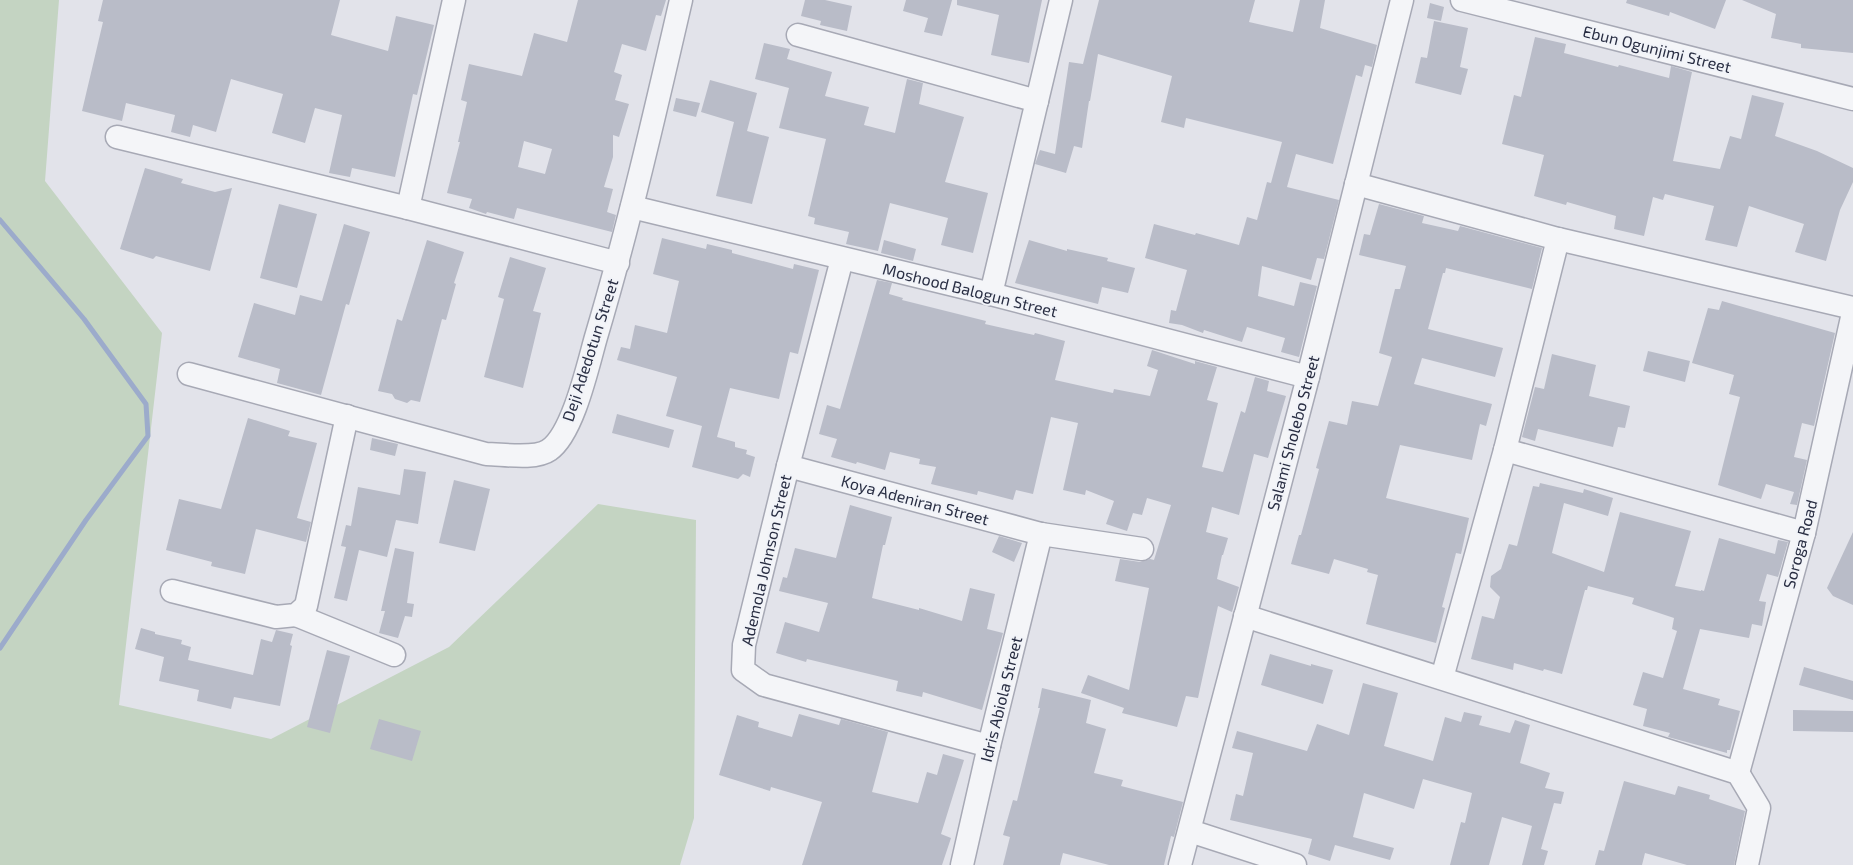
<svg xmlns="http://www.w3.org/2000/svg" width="1853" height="865" font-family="'Exo 2',sans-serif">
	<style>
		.green { fill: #c4d4c2 }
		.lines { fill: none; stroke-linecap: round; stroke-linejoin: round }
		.stream { stroke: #9cabcb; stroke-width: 5 }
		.building { fill: #b9bcc8; fill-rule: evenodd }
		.minor-casing { stroke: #a7a9b5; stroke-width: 25 }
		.minor { stroke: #f4f5f8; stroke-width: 22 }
		.labels { text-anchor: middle; stroke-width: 4; stroke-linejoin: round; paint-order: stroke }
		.street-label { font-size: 16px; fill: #292e43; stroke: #f1f3f8 }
	</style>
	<rect width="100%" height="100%" fill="#e2e3ea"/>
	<polygon class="green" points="0,0 59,0 45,181 162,333 119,705 271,739 449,647 598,504 696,520 694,818 680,865 0,865"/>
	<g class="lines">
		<polyline class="stream" points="0,220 84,319 146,404 148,436 86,520 0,648"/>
	</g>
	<g class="building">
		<polygon points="103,0 340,0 331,35 388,51 396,16 434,25 417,95 413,94 395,177 352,168 350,177 329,173 342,115 315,108 305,143 272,133 283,94 231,79 216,132 193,125 190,137 171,132 175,115 126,103 122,121 82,111 103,22 98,21"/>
		<path d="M578,0H666L661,16L656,15L646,51L622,44L614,72L622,75L615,100L629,104L619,137L613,135V157L604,187L613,189L607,212L616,215L612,232L517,208L514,219L487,212L486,214L469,208L472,199L447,193L460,142H458L467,102L461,100L469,64L522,76L534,33L567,42ZM524,141L552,149L545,174L518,167Z"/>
		<polygon points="805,0 825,0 852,6 847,31 820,25 821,21 801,16"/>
		<polygon points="906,0 952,0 942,36 924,32 928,18 903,11"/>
		<polygon points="957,0 1042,0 1029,63 991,55 999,15 957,5"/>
		<polygon points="1099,0 1255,0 1249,22 1293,32 1300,0 1325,0 1320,28 1377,45 1372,67 1365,65 1362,77 1356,75 1333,164 1296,154 1287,187 1339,200 1324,259 1317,258 1311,280 1262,266 1258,296 1294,306 1300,282 1317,286 1299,357 1281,352 1285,338 1247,327 1242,342 1204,330 1203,333 1182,325 1169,323 1171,310 1176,311 1187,270 1145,258 1154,224 1195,235 1196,233 1239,245 1247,217 1257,220 1267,182 1271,183 1282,142 1186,118 1184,128 1161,122 1172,76 1098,54 1090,101 1089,101 1082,148 1074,146 1066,173 1035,164 1040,150 1055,154 1069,62 1083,64"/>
		<polygon points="1627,0 1726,0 1715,29 1670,12 1669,16 1626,3"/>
		<polygon points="1742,0 1853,0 1853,53 1801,48 1801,44 1771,38 1776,14"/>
		<polygon points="1430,3 1444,7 1441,21 1427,18"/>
		<polygon points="1434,21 1468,28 1460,67 1468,69 1461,95 1415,83 1421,57 1427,58"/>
		<polygon points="1535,37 1566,44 1564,53 1618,67 1619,65 1669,78 1671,66 1692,72 1673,161 1720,169 1730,136 1741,139 1752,95 1784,103 1775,136 1817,151 1853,168 1853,182 1840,210 1826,261 1795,252 1804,224 1749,206 1737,247 1705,240 1714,206 1665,194 1663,200 1653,197 1644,236 1614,229 1616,216 1567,202 1566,205 1534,196 1544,155 1502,144 1514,95 1521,97"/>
		<polygon points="764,43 790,49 787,59 832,72 825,96 869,107 864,125 895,133 907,79 923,83 919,104 964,117 945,182 988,193 973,253 941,245 948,218 890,203 878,251 846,244 849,232 814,224 815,218 808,216 826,139 779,128 789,88 755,79"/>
		<polygon points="710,80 757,93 747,131 769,137 752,204 716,196 734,122 701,112"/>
		<polygon points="676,98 700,103 696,117 673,111"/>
		<polygon points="145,168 183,179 181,183 215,192 232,188 210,271 156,256 153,259 120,249"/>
		<polygon points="279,204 317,214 297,288 260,278"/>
		<polygon points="1379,204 1424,216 1422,223 1458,231 1460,226 1542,248 1532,289 1446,268 1445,273 1443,273 1428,329 1503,348 1495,377 1422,358 1414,384 1492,404 1486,426 1480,424 1472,460 1400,445 1386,498 1469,518 1461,554 1456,553 1442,607 1445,608 1436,643 1366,624 1378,575 1367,572 1368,569 1334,559 1329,574 1291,564 1299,535 1301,535 1319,469 1316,468 1329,421 1347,425 1352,401 1378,406 1392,357 1379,353 1395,289 1400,289 1406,266 1359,255 1364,234 1370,235"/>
		<polygon points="344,224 370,232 349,305 346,304 321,395 277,383 280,369 238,357 254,303 295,315 300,295 322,301"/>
		<polygon points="662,238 706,249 707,244 732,250 732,253 793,269 794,264 819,270 798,354 790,352 779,399 730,388 717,437 735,442 735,447 747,450 746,454 755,457 750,477 743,474 738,479 692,467 702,426 666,416 677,377 617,360 621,347 630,349 635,325 667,333 679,281 653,274"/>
		<polygon points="427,240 464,252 454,283 456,284 446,320 442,319 420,402 411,400 407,403 395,399 392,394 378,391 397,319 402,321"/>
		<polygon points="884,240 916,249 913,261 881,253"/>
		<polygon points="1029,240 1067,251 1067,249 1108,258 1107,261 1135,268 1128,293 1102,287 1098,304 1015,283"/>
		<polygon points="510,257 546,268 533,311 541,313 523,388 484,377 504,299 498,297"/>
		<polygon points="877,280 892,283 889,294 903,298 902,300 986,321 985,324 1034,335 1035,333 1065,341 1055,380 1113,393 1114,389 1150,396 1158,370 1147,366 1152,350 1195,364 1195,361 1217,367 1207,400 1218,403 1202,467 1223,472 1241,411 1245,413 1255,377 1269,381 1267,391 1286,396 1268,458 1254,454 1239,515 1212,507 1206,532 1228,538 1223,555 1222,555 1217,579 1239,587 1232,612 1218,606 1198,698 1186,696 1177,727 1122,713 1124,708 1081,693 1088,675 1129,690 1149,588 1115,581 1120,559 1140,562 1150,559 1154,560 1171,505 1147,498 1142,515 1133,513 1127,531 1106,524 1114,501 1086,490 1085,495 1063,490 1078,423 1051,417 1033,494 1016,490 1013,500 978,491 977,495 931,484 936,467 919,464 920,459 890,452 885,470 857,462 856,464 831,457 837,439 819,434 827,405 840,409"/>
		<polygon points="1722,301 1835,333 1814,426 1802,423 1794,457 1807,460 1797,505 1790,504 1794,492 1766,484 1761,499 1718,485 1740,397 1729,394 1734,375 1692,363 1708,308 1719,310"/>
		<polygon points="1648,351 1690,361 1685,382 1643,371"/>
		<polygon points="1552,354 1596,365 1589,396 1630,406 1625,428 1618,427 1613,447 1538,429 1535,441 1522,437 1535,387 1544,389"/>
		<polygon points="617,414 674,430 669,448 612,433"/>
		<polygon points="248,418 290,431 288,436 317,443 297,518 311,522 306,542 256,529 245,574 211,566 212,562 166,550 179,499 221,509"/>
		<polygon points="372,438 398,444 395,456 370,450"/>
		<polygon points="404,469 426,472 418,524 396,520 387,557 359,550 347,601 334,598 346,547 341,546 346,525 351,526 358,487 400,495"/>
		<polygon points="454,480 490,489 475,551 439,543"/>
		<polygon points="1540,483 1583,493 1584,489 1613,498 1608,516 1564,503 1552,553 1604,572 1620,512 1691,531 1675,586 1701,591 1701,590 1704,591 1719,538 1775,554 1778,540 1788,542 1778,577 1767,574 1759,601 1766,602 1762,626 1752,624 1749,638 1700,629 1683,689 1720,699 1718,705 1740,711 1730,750 1727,750 1727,753 1668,737 1670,733 1643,726 1647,709 1633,705 1643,672 1663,678 1677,631 1672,629 1674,618 1632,604 1634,598 1588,586 1587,590 1585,590 1562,674 1544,669 1543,671 1514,663 1513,670 1471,659 1482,616 1494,619 1500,597 1490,587 1491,576 1501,569 1509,544 1517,546 1533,486 1539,487"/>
		<polygon points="850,505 892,517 885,545 883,545 872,598 919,610 919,608 962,621 970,588 995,594 987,629 1003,633 982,710 923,692 922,697 896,691 898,681 807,659 806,662 776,653 785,622 819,632 828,603 779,591 783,577 787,578 795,548 836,558"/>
		<polygon points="1853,532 1853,605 1833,596 1827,588"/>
		<polygon points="999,536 1022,543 1014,562 992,552"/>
		<polygon points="395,548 414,552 407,603 414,604 412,617 405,616 398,638 379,633 385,611 381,611"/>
		<polygon points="141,628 155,632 155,634 182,640 181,644 191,647 188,660 253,675 261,639 272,642 276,630 293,634 290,645 292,646 280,706 234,697 231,709 197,701 199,690 159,681 164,657 135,649"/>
		<polygon points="327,650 350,656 330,733 307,727"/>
		<polygon points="1270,654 1311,666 1311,664 1333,670 1323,704 1261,685"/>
		<polygon points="1804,667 1853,681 1853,700 1799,685"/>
		<polygon points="1363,683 1398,693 1384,746 1433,761 1445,717 1461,722 1464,712 1482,716 1479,725 1510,733 1515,720 1530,725 1520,763 1550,773 1545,788 1564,792 1561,804 1554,803 1541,849 1548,851 1544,865 1522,865 1532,826 1502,817 1489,865 1450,865 1461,822 1465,823 1472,793 1423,779 1414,809 1364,793 1353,837 1394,848 1390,860 1335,845 1330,861 1308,854 1312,839 1230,820 1236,794 1243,796 1253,753 1232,748 1237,731 1307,751 1317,724 1349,735"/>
		<polygon points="1042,688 1091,700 1086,723 1106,729 1094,773 1123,780 1121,786 1183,802 1174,837 1171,836 1164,865 1109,865 1063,853 1060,865 1003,865 1010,837 1003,835 1013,800 1017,801 1040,708 1038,708"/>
		<polygon points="1793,710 1853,711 1853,732 1793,731"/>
		<polygon points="799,714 839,725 841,719 888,732 872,792 918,803 927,772 937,775 943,754 964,760 941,834 951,838 942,865 802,865 822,802 771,787 770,791 719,775 737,715 759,722 758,727 792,737"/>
		<polygon points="379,719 421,731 412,761 370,749"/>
		<polygon points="1624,781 1675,795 1678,786 1710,795 1709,799 1745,811 1734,865 1687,865 1645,853 1642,865 1595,865 1599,850 1604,851"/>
	</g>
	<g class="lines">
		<defs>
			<g id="minor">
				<polyline points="1462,0 1853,99"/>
				<polyline points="798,35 1037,101"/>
				<polyline points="117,137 408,208 618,263"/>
				<polyline points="1356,184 1558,239 1853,308"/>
				<polyline points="632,207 991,294 1308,377"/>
				<polyline points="408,208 454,0"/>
				<polyline points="842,259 788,466 744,645 743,670 764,685 989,746"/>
				<polyline points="991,294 1061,0"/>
				<path d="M189,374L486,454C502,454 535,460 549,450C573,434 588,365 596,337C629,226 655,113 681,0"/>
				<polyline points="1505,450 1804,533"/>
				<polyline points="788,466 1041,534 1142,549"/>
				<polyline points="172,591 276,617 296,615 306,606 347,416"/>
				<polyline points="296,615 394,655"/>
				<polyline points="1245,616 1738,773 1759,808 1747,865"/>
				<polyline points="1442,678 1505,450 1558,239"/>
				<polyline points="1738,773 1804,533 1853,313"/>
				<polyline points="1190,831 1295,865"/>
				<polyline points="962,865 989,746 1041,534"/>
				<polyline points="1180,865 1308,377 1402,0"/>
			</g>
		</defs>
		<use href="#minor" class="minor-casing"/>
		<use href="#minor" class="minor"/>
	</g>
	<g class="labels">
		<g class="street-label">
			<text transform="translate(1657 49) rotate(14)" y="6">Ebun Ogunjimi Street</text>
			<text transform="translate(970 290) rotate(14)" y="6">Moshood Balogun Street</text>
			<text transform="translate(590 350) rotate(-72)" y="6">Deji Adedotun Street</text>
			<text transform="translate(1293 433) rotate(-75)" y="6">Salami Sholebo Street</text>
			<text transform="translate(915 500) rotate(15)" y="6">Koya Adeniran Street</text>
			<text transform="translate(1800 544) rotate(-75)" y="6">Soroga Road</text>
			<text transform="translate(766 560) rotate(-77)" y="6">Ademola Johnson Street</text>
			<text transform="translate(1001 699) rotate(-76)" y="6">Idris Abiola Street</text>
		</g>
	</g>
</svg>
